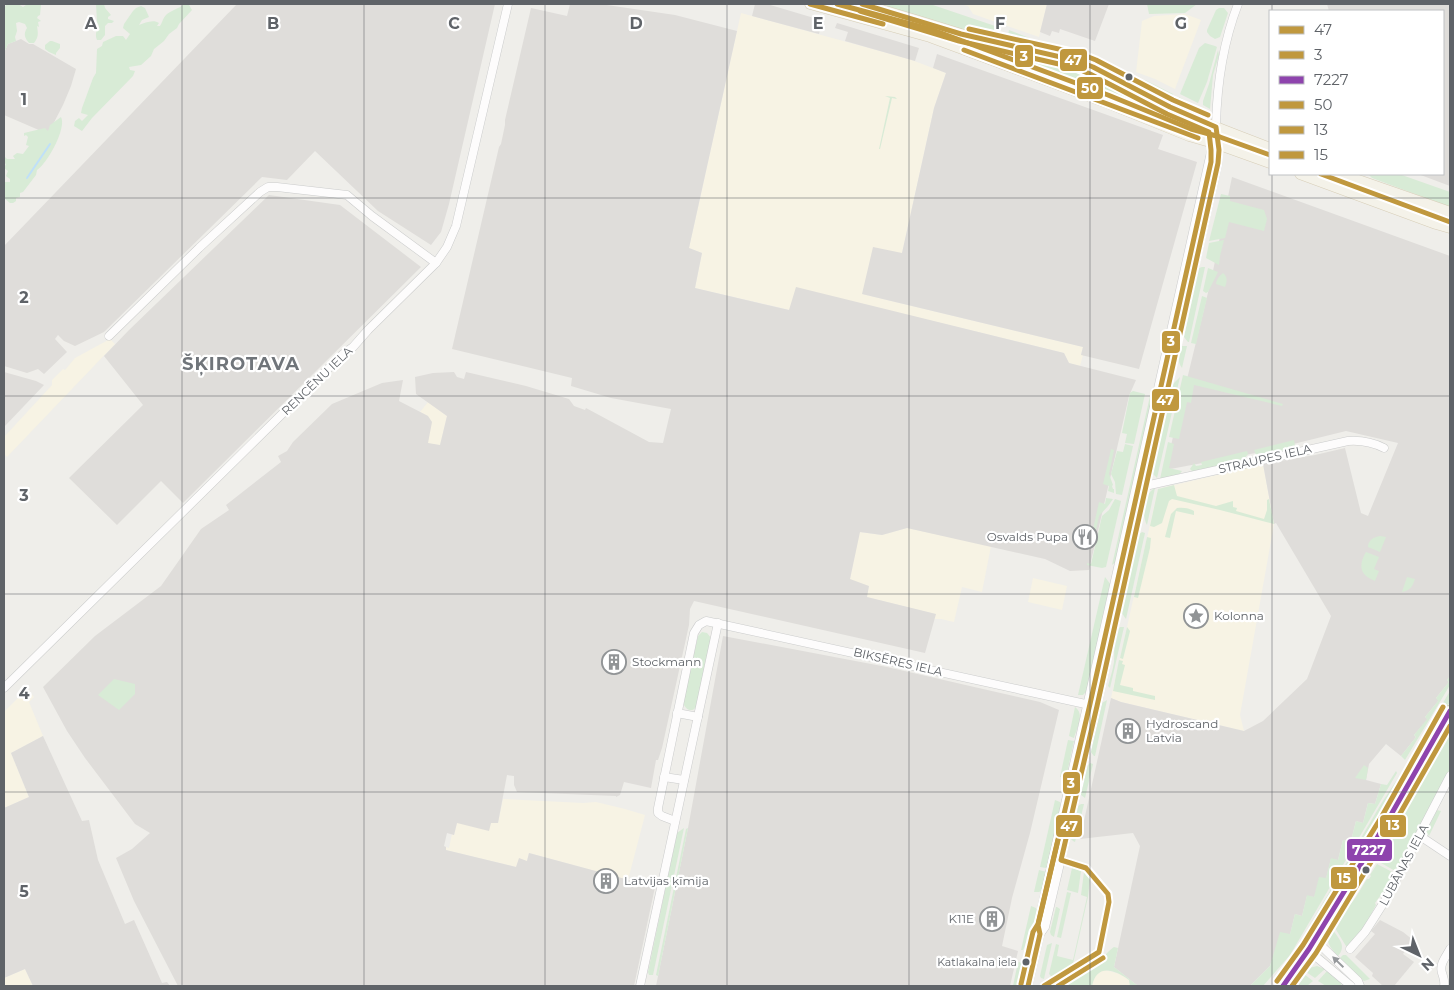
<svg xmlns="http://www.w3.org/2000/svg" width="1454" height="990" font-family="Montserrat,sans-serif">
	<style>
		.commercial { fill: #f7f3e4 }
		.industrial { fill: #dfddda }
		.green { fill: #d8ebd6 }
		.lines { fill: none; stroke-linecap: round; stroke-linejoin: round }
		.stream { stroke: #bfe0f9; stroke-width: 2 }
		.minor-casing { stroke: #cbcccc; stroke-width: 9 }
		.major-casing { stroke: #d7ceb8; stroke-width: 11 }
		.highway-casing { stroke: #c8b996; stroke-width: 12 }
		.minor { stroke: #fdfcfc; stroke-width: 8 }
		.major { stroke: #f4f2e9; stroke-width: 10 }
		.highway { stroke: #f0ede3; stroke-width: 11 }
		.bus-1-casing { stroke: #fff; stroke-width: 9 }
		.bus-2-casing { stroke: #fff; stroke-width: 9 }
		.bus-3-casing { stroke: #fff; stroke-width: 9 }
		.bus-4-casing { stroke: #fff; stroke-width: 9 }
		.bus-5-casing { stroke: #fff; stroke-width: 9 }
		.bus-6-casing { stroke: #fff; stroke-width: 9 }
		.bus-1 { stroke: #c0983e; stroke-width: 5 }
		.bus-2 { stroke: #c0983e; stroke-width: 5 }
		.bus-3 { stroke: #8e44ad; stroke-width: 5 }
		.bus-4 { stroke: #c0983e; stroke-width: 5 }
		.bus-5 { stroke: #c0983e; stroke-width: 5 }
		.bus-6 { stroke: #c0983e; stroke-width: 5 }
		.oneway { fill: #96999c }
		.grid { fill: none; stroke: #5f6368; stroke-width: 1; stroke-opacity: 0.55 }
		.bus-dot { fill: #5f6368; stroke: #fff; stroke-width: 2 }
		.labels { text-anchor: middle; stroke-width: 4.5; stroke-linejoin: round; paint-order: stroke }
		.bus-label { font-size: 11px; fill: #5f6368; stroke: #fff; text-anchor: end }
		.street-label { font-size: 12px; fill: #5f6368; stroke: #fff }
		.poi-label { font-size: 12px; fill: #5f6368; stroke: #fff; text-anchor: start }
		.district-label { font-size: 18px; font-weight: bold; letter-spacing: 1px; fill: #70757a; stroke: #fff }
		.grid-label { font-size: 16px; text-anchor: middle; font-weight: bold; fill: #5f6368; stroke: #fff; stroke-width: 4.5; stroke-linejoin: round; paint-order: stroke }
		.line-badge { stroke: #fff; stroke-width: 2 }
		.badge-label { font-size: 14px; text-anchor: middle; font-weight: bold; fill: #fff }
	</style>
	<rect width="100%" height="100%" fill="#efeeea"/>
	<g class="commercial">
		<polygon points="959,4 1047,4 1039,37 973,14 968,6"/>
		<polygon points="741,13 909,59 946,73 934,108 902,253 862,294 1083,347 1081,354 1083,355 1080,366 1069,363 1064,353 796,288 790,310 695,288 702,253 689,248"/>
		<polygon points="1185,14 1201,20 1175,89 1155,79 1136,72 1142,21 1154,16"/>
		<polygon points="110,339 115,344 7,457 4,454 4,437 52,385 52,380 63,369 65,370 75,358"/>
		<polygon points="428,402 447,416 440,446 427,443 428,416 420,412"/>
		<polygon points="1263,464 1274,524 1240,715 1244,731 1121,702 1111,698 1158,489"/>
		<polygon points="907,528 991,546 982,592 962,587 954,622 941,619 934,619 935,614 866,597 850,579 859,532 882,535"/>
		<polygon points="1033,578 1067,586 1062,610 1028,602"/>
		<polygon points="27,689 34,697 29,702 43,736 11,753 29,797 4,808 4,712"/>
		<polygon points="503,799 583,803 596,802 625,809 645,815 628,880 529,853 527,861 516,867 445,850 446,847 449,848 452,834 454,835 457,823 498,823"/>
		<polygon points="25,969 33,986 4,986 4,978"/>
		<polygon points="1105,970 1120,974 1129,980 1130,986 1092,986 1095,976 1101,971"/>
	</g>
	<g class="industrial">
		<polygon points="237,4 495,4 449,204 441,232 431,245 378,211 315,151 287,180 262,177 104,332 75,346 64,341 58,335 55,339 67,352 44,374 38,369 27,373 4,366 4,246"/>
		<polygon points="570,4 600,4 675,15 737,31 689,248 702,253 695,288 789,310 796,287 1064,353 1069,363 1136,380 1129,396 1089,570 1070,571 1045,559 907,528 882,535 860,532 850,579 869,586 867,597 936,614 925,653 694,601 690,609 689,625 662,748 658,760 656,760 651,788 624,782 620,795 616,797 616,796 517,792 514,785 514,776 507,775 498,823 491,823 489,831 457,823 454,835 447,833 444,846 446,847 446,850 516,867 519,858 527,861 529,853 655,887 634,986 178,986 134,901 116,858 132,849 150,833 135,824 85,758 67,731 43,687 95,636 161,586 201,529 229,510 226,505 281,462 278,456 287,451 293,442 332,404 382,383 403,380 399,401 428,416 432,422 428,443 440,445 447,416 416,394 415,377 433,373 454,372 457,377 464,379 466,372 526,386 569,399 574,406 585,410 586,408 649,442 663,443 671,409 611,398 571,386 572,378 452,349 499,147 501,144 505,125 505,120 531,8 567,16"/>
		<polygon points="755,4 767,4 814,18 815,15 823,17 819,34 752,16"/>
		<polygon points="1047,4 1109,4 1095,41 1060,29 1059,33 1052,31 1050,36 1040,32"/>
		<polygon points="1327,4 1450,4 1450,186 1418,174 1443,174 1443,11 1329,11"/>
		<polygon points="837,23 919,48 915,61 845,41 848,32 835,28"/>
		<polygon points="21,39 29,44 33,44 76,69 71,86 63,105 48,134 4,115 4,53 8,44"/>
		<polygon points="937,54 1163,135 1158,149 1197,162 1139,369 1081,355 1083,347 862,294 873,247 902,253 934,108 946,73 933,68"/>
		<polygon points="1232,177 1450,256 1450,676 1447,680 1449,682 1436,698 1439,700 1425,717 1428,719 1414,735 1416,737 1401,756 1386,744 1369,764 1366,780 1381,784 1375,804 1368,803 1363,823 1356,821 1351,841 1343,840 1338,860 1331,859 1326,879 1314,897 1307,896 1302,916 1295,914 1290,935 1274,954 1270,966 1250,986 1138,986 1114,967 1140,846 1133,833 1080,839 1111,698 1121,702 1244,731 1263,721 1307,679 1331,616 1276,523 1274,524 1263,464 1315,455 1345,448 1361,513 1368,516 1398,443 1346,431 1261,452 1165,470 1212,276"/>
		<polygon points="269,195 340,205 421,267 183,503 161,481 117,525 69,478 143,405 104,356 129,330"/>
		<polygon points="4,372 36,381 44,385 4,427"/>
		<polygon points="723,636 887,667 1040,702 1059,710 1030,833 1012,898 1002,946 1018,951 1010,986 656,986 688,828"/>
		<polygon points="43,736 82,821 89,820 98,860 125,924 134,920 162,983 167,982 170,986 33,986 25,969 4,978 4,808 29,797 11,753"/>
		<polygon points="1380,920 1403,932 1413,940 1403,954 1414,962 1394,986 1383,986 1372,976 1373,973 1355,957 1375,934 1371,931"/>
	</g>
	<g class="green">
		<path d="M7,4H18L23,7L26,5V4H39L41,5L40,15L38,16L37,18L41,21L38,22L39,27L37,26C38,33 39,37 34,43H29C25,38 23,34 27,28L25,24L19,22L16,23L17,31L15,37L16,41L8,44L4,53V8Z"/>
		<path d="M96,4H104L105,8L111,15L108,17V19L114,21L112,23H108L105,26V35L101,40H97C95,35 96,31 99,26L97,22Z"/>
		<path d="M184,4H193L189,5L192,10L179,24L177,28L169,34L164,41L154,49L151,56L141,65L129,67L130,70L135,71L133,76L92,118L82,131L74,126L75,121L79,118L82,121L88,115L81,113L82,108L93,78L96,73L97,49L102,46L103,42L116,36H123L126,40L130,34L123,28L124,24L133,11L136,8L141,6L145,8L149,17L142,20L139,25C145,23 153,19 159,23L157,26H160C162,23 163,18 166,15C171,10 179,9 184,4Z"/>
		<polygon points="849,4 972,40 1055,59 1090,69 1094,76 1092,82 1084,86 1049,74 1022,68 846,9 847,5"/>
		<path d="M885,4H930L1001,28C1000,32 999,35 994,36C981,40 907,13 890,8Z"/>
		<polygon points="1147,4 1197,4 1185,13 1149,14"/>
		<polygon points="1219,8 1224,8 1228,13 1220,37 1215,39 1210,36 1207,32 1207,30 1216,10"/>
		<polygon points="1009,30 1047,45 1042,48 1011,41 1008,36"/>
		<polygon points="50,41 52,41 60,44 60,48 56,53 56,55 49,52 45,49 45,45"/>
		<polygon points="1205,43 1215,46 1217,47 1207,82 1198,103 1180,94 1199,48"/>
		<polygon points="1218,50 1219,55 1213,75 1210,109 1203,105 1203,101 1209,84"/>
		<path d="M1101,76L1193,120L1190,129L1091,93C1097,88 1103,85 1101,76Z"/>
		<polygon points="1145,80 1173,94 1171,98 1166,100 1162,99 1142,85"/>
		<polygon points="885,96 895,97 897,99 892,98 880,149 879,149 890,98"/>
		<path d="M1179,97L1195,106L1197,111L1196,113C1186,110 1178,109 1179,97Z"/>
		<path d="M61,117C67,128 47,164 37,170L36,175L23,192L20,193V197L16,198V201L13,203H10L4,198V182H10V179L6,176L8,171L4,168L6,164L4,163V157H5L7,159H15L13,156L17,153L23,154L29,146L26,145L28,137L26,135L24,136V133L45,128L48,131L50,125Z"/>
		<polygon points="1235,141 1270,153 1270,158 1235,145 1234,144"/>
		<polygon points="1213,163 1214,164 1194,250 1194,249"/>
		<polygon points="1315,174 1327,174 1450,218 1450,222"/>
		<polygon points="1368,174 1399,174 1450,192 1450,207 1372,178"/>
		<polygon points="1221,194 1230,196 1230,201 1264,210 1267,219 1264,231 1229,222 1225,238 1209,241"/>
		<polygon points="1224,240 1220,256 1219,265 1206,258 1209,243"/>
		<polygon points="1202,267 1205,267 1189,342 1188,342 1184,337 1199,268"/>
		<polygon points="1208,268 1218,272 1208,292 1206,293 1203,291"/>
		<path d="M1223,273C1228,277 1227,282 1225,287L1216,284C1216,280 1220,275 1223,273Z"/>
		<polygon points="1202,296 1207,298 1196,344 1191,343"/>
		<path d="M1182,346H1187L1182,368C1177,362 1178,353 1182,346Z"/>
		<polygon points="1183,375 1283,404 1282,406 1194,385 1191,403 1187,402 1179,439 1169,437"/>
		<polygon points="1180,377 1157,478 1153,474 1153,470 1173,384"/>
		<polygon points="1133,391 1145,394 1134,444 1125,443 1127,434 1122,433 1130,393"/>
		<polygon points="1150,396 1152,400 1117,561 1112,565"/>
		<polygon points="1152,435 1154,435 1124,567 1122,567"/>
		<polygon points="1294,440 1295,446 1293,448 1260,456 1256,455 1254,450"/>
		<polygon points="1168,442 1174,444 1169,468 1182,471 1178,476 1160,479"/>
		<polygon points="1125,444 1133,446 1122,495 1116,494 1115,482 1111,474 1117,451 1123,452"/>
		<polygon points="1111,449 1114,450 1109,474 1113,485 1112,486 1113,489 1114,489 1114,493 1108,491 1109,486 1103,484"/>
		<polygon points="1247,451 1248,454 1244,459 1193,472 1190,469 1194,463 1196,466 1202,465 1201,462"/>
		<polygon points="1174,485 1177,496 1216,506 1233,501 1233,507 1237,508 1236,511 1264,519 1267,510 1267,500 1269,499 1274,524 1220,510 1172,499 1169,501 1168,504 1162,523 1154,527 1150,526 1158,489"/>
		<path d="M1155,488L1147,525C1141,515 1144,493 1155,488Z"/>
		<polygon points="1106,498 1113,499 1108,506 1099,516 1093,544 1090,543 1099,502 1105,504"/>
		<polygon points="1115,499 1121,501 1106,567 1102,568 1087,565 1087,563 1091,564 1102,516 1109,510"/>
		<path d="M1177,508C1183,507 1189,508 1194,511V515L1176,511L1170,538L1165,537L1171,514Z"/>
		<polygon points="1142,532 1145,533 1126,619 1121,612 1138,535"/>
		<path d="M1380,536L1386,537L1380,552L1368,547C1368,540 1374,537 1380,536Z"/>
		<polygon points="1147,537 1151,538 1150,548 1138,598 1134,597"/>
		<path d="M1366,552L1379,557L1374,569L1379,571L1375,581C1360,575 1358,566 1366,552Z"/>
		<polygon points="1105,577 1111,585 1087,691 1083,695 1078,695"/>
		<path d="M1407,577L1415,579C1412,587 1411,590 1402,592Z"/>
		<polygon points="1119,580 1121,581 1098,685 1096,684"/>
		<path d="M1120,627H1124L1110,688L1108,686C1110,678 1113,670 1114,662C1115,650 1112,636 1120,627Z"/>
		<polygon points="1127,627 1130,631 1123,659 1120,658"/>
		<path d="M702,632L707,633L711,638L696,707C691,714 684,708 683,702L698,636Z"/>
		<polygon points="1119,660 1123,661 1122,664 1125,665 1120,685 1133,688 1133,691 1155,696 1155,700 1113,691"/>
		<polygon points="1450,676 1450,685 1405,760 1401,756 1416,737 1414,735 1427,719 1425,717 1438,701 1436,698 1449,682 1447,680"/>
		<polygon points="114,679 135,684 135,694 119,710 98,695"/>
		<polygon points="1450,691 1450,702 1415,760 1408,762"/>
		<polygon points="1107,700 1095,756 1094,756 1090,751 1100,706 1102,703"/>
		<path d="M1075,707C1085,714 1077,728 1074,738L1069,736Z"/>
		<polygon points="1089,716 1075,782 1074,782 1088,718"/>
		<polygon points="1450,729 1450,769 1397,872 1374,859 1381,842 1440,742"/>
		<polygon points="1068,740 1074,741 1066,778 1060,777"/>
		<polygon points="1090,763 1093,764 1085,798 1081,795 1081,792 1087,766"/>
		<polygon points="1364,765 1368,768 1366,780 1355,778"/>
		<polygon points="1404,769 1407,772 1407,773 1361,852 1341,878 1319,911 1307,933 1294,962 1290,959 1381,804"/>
		<polygon points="1396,771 1397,773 1290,955 1263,986 1250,986 1270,966 1280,932 1290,934 1295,914 1302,916 1307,895 1314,897 1319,877 1326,878 1331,858 1338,860 1343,840 1351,841 1356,821 1363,823 1368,803 1375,804 1381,784 1387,785"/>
		<polygon points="1055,800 1060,802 1061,807 1046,868 1040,867"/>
		<polygon points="1081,804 1084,804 1075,842 1073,841 1070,838 1078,806"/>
		<polygon points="1437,810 1441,811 1429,836 1426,832"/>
		<polygon points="684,828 653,975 649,975 648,972 677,833"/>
		<polygon points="688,828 658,976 656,975 686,829"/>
		<path d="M1377,864L1396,874L1375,903L1376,905L1361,933L1348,946H1346L1335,928C1337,915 1349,907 1356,897C1360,891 1363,885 1367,879H1369L1371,876L1370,875Z"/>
		<polygon points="1072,868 1081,871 1078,893 1067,890"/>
		<polygon points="1039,870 1047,872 1043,890 1039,892 1034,892"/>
		<polygon points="1084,872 1090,879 1088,897 1073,964 1052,977 1049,974 1056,944 1059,945 1057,956 1073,960 1087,897 1081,895"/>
		<polygon points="1067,892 1071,893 1061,938 1057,937"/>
		<path d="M1031,906L1036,908C1041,920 1031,925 1028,934C1026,939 1026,945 1023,950H1021Z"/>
		<polygon points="1056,907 1057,907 1060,909 1054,937 1051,935 1050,932"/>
		<path d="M1331,927C1337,937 1348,945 1338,956C1329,947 1324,939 1331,927Z"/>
		<polygon points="1052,943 1044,979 1041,978 1040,976 1047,945"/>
		<path d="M1114,947L1118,948L1114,967L1138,986H1130L1129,980C1115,970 1097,963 1092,986H1057L1103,957C1107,954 1109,950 1114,947Z"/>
		<polygon points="1343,955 1346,955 1370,979 1364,981 1340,958"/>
		<polygon points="1018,962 1025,963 1020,986 1013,986"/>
		<polygon points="1317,966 1325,969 1315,978 1306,972 1309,968"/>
		<polygon points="1327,971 1340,982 1342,986 1326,986 1318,981"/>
		<polygon points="1304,974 1313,981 1307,986 1294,986"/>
	</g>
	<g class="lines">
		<polyline class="stream" points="27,178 50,144"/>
		<defs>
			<g id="minor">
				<polyline points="109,336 199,248 260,192 268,187 277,187 347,195 372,216 436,263"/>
				<path d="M1145,486L1348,441C1361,440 1372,442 1384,448"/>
				<polyline points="4,688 343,354 353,347 368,330 436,263 447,247 456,226 508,4"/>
				<polyline points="677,713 698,717"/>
				<polyline points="664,777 684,780"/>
				<polyline points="675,821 662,816 658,813 658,808 694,633 699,625 706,621 1090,705"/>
				<polyline points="1420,836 1450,856"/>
				<polyline points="1040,934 1038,925 1211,152 1217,144"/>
				<polyline points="1314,939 1358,981 1360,986"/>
				<polyline points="1350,949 1365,932 1386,899 1450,776"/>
				<polyline points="1308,950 1351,986"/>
				<polyline points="640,986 718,623"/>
				<path d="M1028,986L1040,934L1045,927L1097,706L1145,486L1218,163C1220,150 1216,138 1216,125C1217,83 1223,43 1238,4"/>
				<path d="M1444,986C1445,981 1444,979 1442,973C1439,964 1446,957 1450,949"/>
			</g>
			<g id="major">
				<polyline points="810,4 930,37 1105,102 1189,136 1217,144 1270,163"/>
				<path d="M862,4L919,21L961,34L1078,61C1110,74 1140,93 1171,108C1203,123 1237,135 1270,148"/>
				<polyline points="1077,86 1090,89 1096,85 1098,76 1093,67"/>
				<polyline points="1300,174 1436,224 1450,228"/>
				<polyline points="1341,174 1450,212"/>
				<polyline points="1283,986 1298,967 1434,742"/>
			</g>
			<polyline id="highway" points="1434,742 1450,711"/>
		</defs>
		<use href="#minor" class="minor-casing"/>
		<use href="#major" class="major-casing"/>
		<use href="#highway" class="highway-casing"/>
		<use href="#minor" class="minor"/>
		<use href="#major" class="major"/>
		<use href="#highway" class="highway"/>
		<defs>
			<g id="bus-1">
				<polyline points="810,4 883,24"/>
				<polyline points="862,4 961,34 1078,61 1093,67 1170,107 1216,127 1219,150 1218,163 1097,706 1061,860 1086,868 1108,894 1109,902 1099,952 1044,986"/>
				<polyline points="964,50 1198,138"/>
				<polyline points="1028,986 1040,934 1038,925 1058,840"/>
			</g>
			<g id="bus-2">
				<polyline points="860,11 959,41 1076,68 1090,74 1167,114 1209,132 1211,150 1211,162 1090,704 1038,924 1033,932 1021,984"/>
				<polyline points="1058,986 1103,958"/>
			</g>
			<polyline id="bus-3" points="1283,986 1309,949 1388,820 1450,711"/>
			<g id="bus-4">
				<polyline points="837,4 933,30 1108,95 1191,129 1220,137 1270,155"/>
				<polyline points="969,29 1081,54 1096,60 1173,100 1208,115"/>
				<polyline points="1321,174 1450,222"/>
			</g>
			<polyline id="bus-5" points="1292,986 1316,953 1394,824 1450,726"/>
			<polyline id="bus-6" points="1277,981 1303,945 1382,816 1443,707"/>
		</defs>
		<use href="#bus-1" class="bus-1-casing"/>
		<use href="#bus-2" class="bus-2-casing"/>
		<use href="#bus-3" class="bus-3-casing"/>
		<use href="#bus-4" class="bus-4-casing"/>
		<use href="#bus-5" class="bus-5-casing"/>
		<use href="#bus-6" class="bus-6-casing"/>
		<use href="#bus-1" class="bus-1"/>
		<use href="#bus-2" class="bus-2"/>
		<use href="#bus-3" class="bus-3"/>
		<use href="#bus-4" class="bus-4"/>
		<use href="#bus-5" class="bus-5"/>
		<use href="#bus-6" class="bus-6"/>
	</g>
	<defs><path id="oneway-solid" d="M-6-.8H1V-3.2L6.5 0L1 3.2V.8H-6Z" transform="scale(1.25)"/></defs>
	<use class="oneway" href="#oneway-solid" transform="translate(1338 962) rotate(-136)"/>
	<path class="grid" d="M182,4V986M364,4V986M545,4V986M727,4V986M909,4V986M1090,4V986M1272,4V11M1272,174V986M4,198H1450M4,396H1450M4,594H1450M4,792H1450"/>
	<defs>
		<symbol id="restaurant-ring" viewBox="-11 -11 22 22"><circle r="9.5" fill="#fff" stroke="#919496" stroke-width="1.5"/><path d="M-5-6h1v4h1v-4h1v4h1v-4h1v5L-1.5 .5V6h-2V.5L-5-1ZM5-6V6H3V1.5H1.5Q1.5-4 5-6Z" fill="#919496"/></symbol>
		<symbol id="sight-ring" viewBox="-11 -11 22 22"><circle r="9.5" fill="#fff" stroke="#919496" stroke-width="1.5"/><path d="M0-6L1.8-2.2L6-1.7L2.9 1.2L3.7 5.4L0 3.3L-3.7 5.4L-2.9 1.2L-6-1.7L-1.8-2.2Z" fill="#919496"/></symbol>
		<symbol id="building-ring" viewBox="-11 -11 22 22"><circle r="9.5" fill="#fff" stroke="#919496" stroke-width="1.5"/><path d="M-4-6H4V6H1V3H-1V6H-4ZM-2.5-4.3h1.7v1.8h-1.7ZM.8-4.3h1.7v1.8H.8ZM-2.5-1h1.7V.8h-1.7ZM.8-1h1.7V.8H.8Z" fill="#919496"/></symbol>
	</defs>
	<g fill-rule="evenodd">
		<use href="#restaurant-ring" x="1071" y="523" width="28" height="28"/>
		<use href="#sight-ring" x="1182" y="602" width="28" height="28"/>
		<use href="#building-ring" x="600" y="648" width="28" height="28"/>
		<use href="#building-ring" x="1114" y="717" width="28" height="28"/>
		<use href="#building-ring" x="592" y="867" width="28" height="28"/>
		<use href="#building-ring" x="978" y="905" width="28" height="28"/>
	</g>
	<g class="bus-dot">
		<circle cx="1129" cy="77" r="4.5"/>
		<circle cx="1366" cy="870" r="4.5"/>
		<circle cx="1026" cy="962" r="4.5"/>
	</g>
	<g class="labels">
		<g class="bus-label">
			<text x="1017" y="966">Katlakalna iela</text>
		</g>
		<g class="street-label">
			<text transform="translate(317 381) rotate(-44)" y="4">RENCĒNU IELA</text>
			<text transform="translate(1265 459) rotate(-13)" y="4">STRAUPES IELA</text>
			<text transform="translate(898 662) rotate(13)" y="4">BIKSĒRES IELA</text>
			<text transform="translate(1404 865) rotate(-62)" y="4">LUBĀNAS IELA</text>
		</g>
		<g class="poi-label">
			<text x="1068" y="541" text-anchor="end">Osvalds Pupa</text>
			<text x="1214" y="620">Kolonna</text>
			<text x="632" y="666">Stockmann</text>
			<text x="1146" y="728">Hydroscand<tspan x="1146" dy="14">Latvia</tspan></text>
			<text x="624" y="885">Latvijas ķīmija</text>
			<text x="974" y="923" text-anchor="end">K11E</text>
		</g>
		<g class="district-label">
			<text x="241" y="370">ŠĶIROTAVA</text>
		</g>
	</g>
	<g class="grid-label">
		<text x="91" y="29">A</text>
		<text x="273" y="29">B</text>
		<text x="454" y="29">C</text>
		<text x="636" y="29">D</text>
		<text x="818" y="29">E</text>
		<text x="1000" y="29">F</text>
		<text x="1181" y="29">G</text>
		<text x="24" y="105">1</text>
		<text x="24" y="303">2</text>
		<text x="24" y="501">3</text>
		<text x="24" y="699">4</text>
		<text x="24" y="897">5</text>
	</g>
	<g class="line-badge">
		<rect x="1014" y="44" width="20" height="24" rx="5" fill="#c0983e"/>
		<rect x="1059" y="48" width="29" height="24" rx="5" fill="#c0983e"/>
		<rect x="1076" y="76" width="28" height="24" rx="5" fill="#c0983e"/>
		<rect x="1161" y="330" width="20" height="24" rx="5" fill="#c0983e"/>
		<rect x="1151" y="388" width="29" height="24" rx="5" fill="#c0983e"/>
		<rect x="1062" y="771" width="19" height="24" rx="5" fill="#c0983e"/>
		<rect x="1379" y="814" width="28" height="24" rx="5" fill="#c0983e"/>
		<rect x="1055" y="814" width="28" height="24" rx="5" fill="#c0983e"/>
		<rect x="1346" y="838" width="47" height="24" rx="5" fill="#8e44ad"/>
		<rect x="1330" y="866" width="28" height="24" rx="5" fill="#c0983e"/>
	</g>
	<g class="badge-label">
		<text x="1024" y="61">3</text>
		<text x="1073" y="65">47</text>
		<text x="1090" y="93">50</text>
		<text x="1171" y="346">3</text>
		<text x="1165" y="405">47</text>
		<text x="1071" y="788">3</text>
		<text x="1393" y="830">13</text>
		<text x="1069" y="831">47</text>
		<text x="1369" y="855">7227</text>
		<text x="1344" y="883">15</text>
	</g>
	<rect width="1454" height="990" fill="none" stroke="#5f6368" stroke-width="10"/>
	<rect x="1269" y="10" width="175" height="165" fill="#ffffff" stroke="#bfc1c3"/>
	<rect x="1279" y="26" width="25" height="8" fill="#c0983e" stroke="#bfc1c3"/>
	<text x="1314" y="35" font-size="15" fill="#5f6368">47</text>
	<rect x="1279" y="51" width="25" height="8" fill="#c0983e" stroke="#bfc1c3"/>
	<text x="1314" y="60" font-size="15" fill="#5f6368">3</text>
	<rect x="1279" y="76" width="25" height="8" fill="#8e44ad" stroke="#bfc1c3"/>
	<text x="1314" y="85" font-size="15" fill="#5f6368">7227</text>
	<rect x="1279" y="101" width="25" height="8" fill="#c0983e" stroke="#bfc1c3"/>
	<text x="1314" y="110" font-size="15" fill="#5f6368">50</text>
	<rect x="1279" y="126" width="25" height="8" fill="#c0983e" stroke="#bfc1c3"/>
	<text x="1314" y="135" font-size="15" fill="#5f6368">13</text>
	<rect x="1279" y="151" width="25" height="8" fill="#c0983e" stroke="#bfc1c3"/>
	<text x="1314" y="160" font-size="15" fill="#5f6368">15</text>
	<g transform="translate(1419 955) rotate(137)" stroke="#ffffff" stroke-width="4" paint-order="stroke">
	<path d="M0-4L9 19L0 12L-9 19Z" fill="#5f6368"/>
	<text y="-8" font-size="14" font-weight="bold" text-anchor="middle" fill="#5f6368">N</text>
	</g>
</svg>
